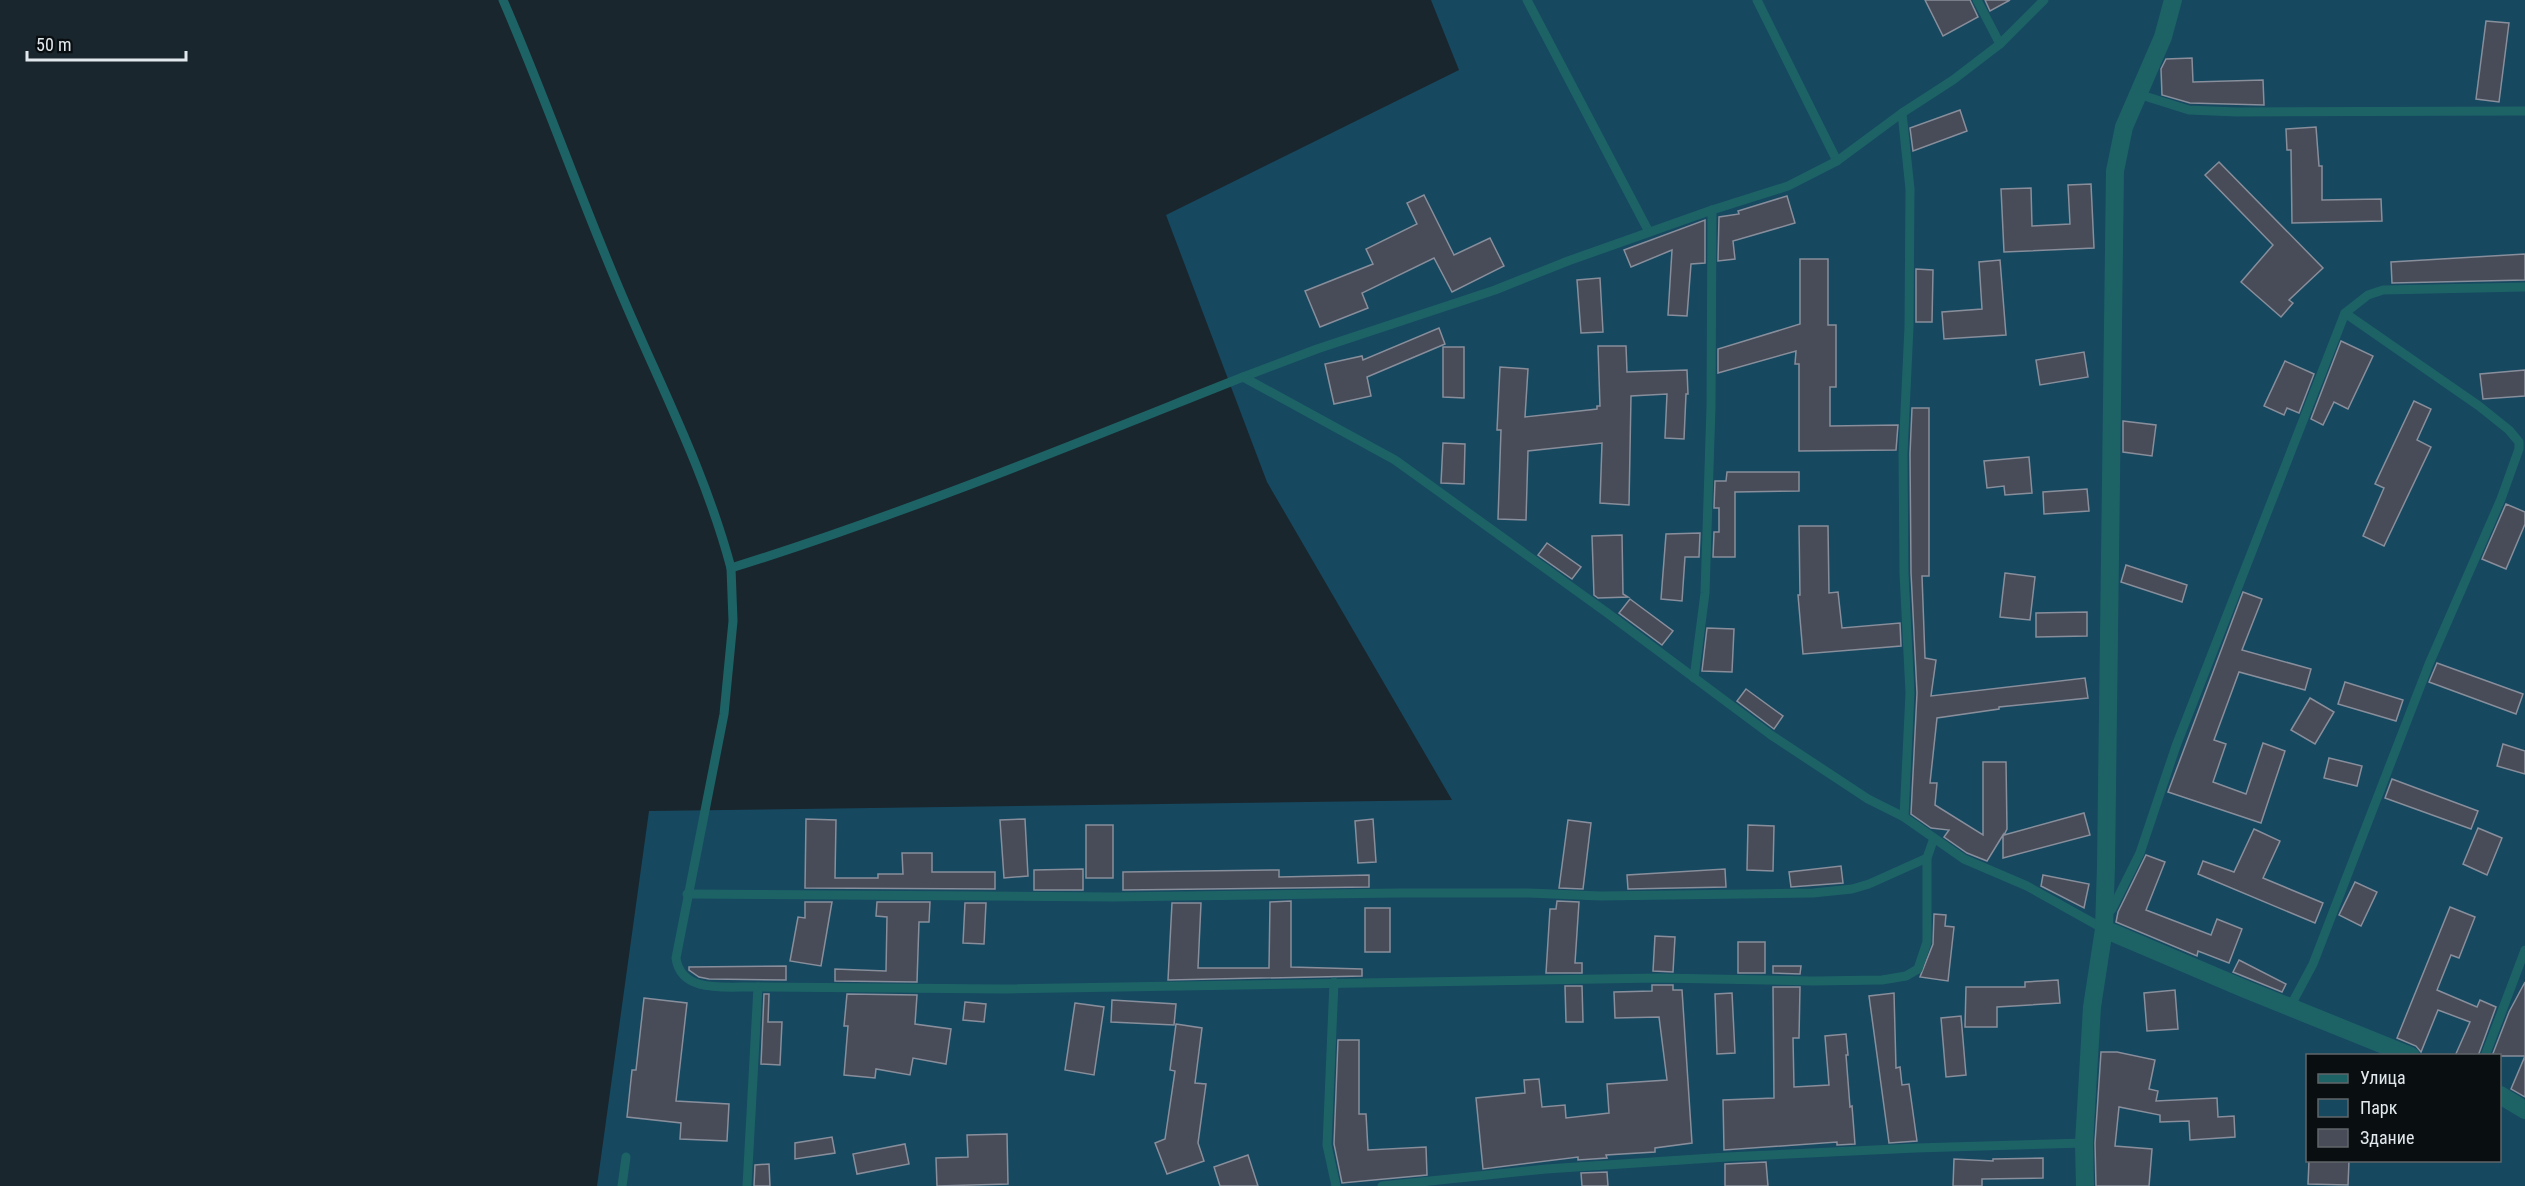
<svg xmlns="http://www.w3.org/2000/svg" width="2525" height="1186" font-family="'Roboto Condensed',sans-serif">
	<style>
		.green { fill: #164860; fill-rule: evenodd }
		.building { fill: #474c58; stroke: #888e9b; stroke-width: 1.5 }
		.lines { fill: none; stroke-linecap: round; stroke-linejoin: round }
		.lane { stroke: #1d6366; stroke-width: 9 }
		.street { stroke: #1d6366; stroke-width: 18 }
	</style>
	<rect width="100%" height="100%" fill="#1a262d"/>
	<path class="green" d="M1431,0H2525V1186H597L649,811L1452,800L1267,482L1166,215L1459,70ZM2308,1056H2500V1160H2308Z"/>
	<g class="building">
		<polygon points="1925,0 1970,0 1978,17 1943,36"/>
		<polygon points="1985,0 2010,0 1990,11"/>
		<polygon points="2486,21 2509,23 2499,102 2476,99"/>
		<polygon points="2192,58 2193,82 2263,80 2264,105 2190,103 2162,95 2161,69 2166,59"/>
		<polygon points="1960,110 1967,131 1913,151 1910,128"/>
		<polygon points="2316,127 2319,166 2322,166 2322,200 2381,199 2382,221 2292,223 2291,150 2287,150 2286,129"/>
		<polygon points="2219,162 2323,268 2289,300 2293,303 2281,317 2241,282 2273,245 2205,175"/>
		<polygon points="2091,184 2094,248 2004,252 2001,189 2031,188 2032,226 2070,224 2068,185"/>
		<polygon points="1424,195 1454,255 1490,238 1504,266 1452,292 1434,258 1362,293 1368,308 1320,327 1305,291 1373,264 1366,249 1417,224 1407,203"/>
		<polygon points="1787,196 1795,223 1733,241 1735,259 1718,261 1719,217 1739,214 1738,211"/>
		<polygon points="1705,220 1705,263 1691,264 1687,316 1668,315 1672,250 1631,267 1624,250"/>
		<polygon points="2525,254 2525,280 2392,283 2391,262"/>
		<polygon points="1800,259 1828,259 1828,325 1836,325 1836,387 1830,387 1830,426 1898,425 1896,450 1799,451 1799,364 1795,364 1796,351 1718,373 1718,349 1800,324"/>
		<polygon points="2000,260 2006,335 1944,339 1942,312 1982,309 1979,262"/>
		<polygon points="1916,269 1933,270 1932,322 1916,322"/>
		<polygon points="1600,278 1603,332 1581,333 1577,280"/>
		<polygon points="1439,328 1445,344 1367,377 1371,396 1334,404 1325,364 1362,356 1363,360"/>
		<polygon points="2341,341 2373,356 2348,409 2334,402 2323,425 2311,419"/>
		<polygon points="1598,346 1626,346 1627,372 1687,370 1688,394 1686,394 1684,439 1665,438 1667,394 1631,396 1629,505 1600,503 1602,443 1528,451 1526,520 1498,519 1501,430 1497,430 1500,367 1528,369 1525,417 1597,409 1597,406 1600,406"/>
		<polygon points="1443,347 1464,347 1464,398 1443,397"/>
		<polygon points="2084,352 2088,377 2040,385 2036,360"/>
		<polygon points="2285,361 2314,374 2299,413 2287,408 2284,415 2264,406"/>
		<polygon points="2525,370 2525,396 2483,399 2480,374"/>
		<polygon points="2414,401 2431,409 2417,440 2431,447 2384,546 2363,536 2384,488 2375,484"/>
		<polygon points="1912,408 1929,408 1929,576 1922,576 1925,658 1936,660 1931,696 2085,678 2088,698 1999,707 1999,709 1937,718 1930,783 1937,783 1935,805 1983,835 1983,762 2006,762 2007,829 2004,835 2084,813 2090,835 2003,858 2003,835 1987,861 1967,853 1944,837 1949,830 1931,828 1911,814 1917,693 1911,573 1910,454"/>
		<polygon points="2123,421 2156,425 2152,456 2123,452"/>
		<polygon points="1443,443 1465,444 1464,484 1441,483"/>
		<polygon points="2029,457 2032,493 2005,495 2004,486 1987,488 1984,461"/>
		<polygon points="1727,472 1799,472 1799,491 1735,492 1735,557 1713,557 1714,532 1719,532 1719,508 1714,508 1715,481 1726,481"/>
		<polygon points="2087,489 2089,511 2044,514 2043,492"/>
		<polygon points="2506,504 2525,512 2525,524 2506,569 2482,559"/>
		<polygon points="1799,526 1828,526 1829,593 1838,592 1842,628 1900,623 1901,646 1803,654 1798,595 1800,595"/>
		<polygon points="1700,533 1699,557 1685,557 1682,601 1661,599 1666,534"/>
		<polygon points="1622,535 1623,594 1628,597 1598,598 1594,595 1592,536"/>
		<polygon points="1547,543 1581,567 1572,579 1538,555"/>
		<polygon points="2126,565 2187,585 2182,602 2121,582"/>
		<polygon points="2005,573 2035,577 2030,620 2000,617"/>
		<polygon points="2243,592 2262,599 2242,650 2311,669 2305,690 2239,672 2214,740 2226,744 2213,782 2246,794 2263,743 2285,751 2261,823 2168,792"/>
		<polygon points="1630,599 1673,631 1662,645 1619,613"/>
		<polygon points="2087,612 2087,636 2036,637 2036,613"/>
		<polygon points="1707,628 1734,629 1732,672 1702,671"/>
		<polygon points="2437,663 2523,694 2516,714 2429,682"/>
		<polygon points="2345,682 2403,700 2396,721 2338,704"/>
		<polygon points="1746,689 1783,716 1774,729 1737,701"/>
		<polygon points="2310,698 2334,712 2315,744 2291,730"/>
		<polygon points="2503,744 2525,751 2525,774 2497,766"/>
		<polygon points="2329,758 2362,766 2357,786 2324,778"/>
		<polygon points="2392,779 2478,811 2471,829 2385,798"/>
		<polygon points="806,819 836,820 835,878 878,878 878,874 903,874 902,853 932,853 932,872 995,872 995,889 805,888"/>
		<polygon points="1025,819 1028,876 1004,878 1000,820"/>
		<polygon points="1373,819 1376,862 1358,863 1355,821"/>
		<polygon points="1568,820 1591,823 1583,889 1559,888"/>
		<rect x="1086" y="825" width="27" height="53"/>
		<polygon points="1748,825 1774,826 1773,871 1747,870"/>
		<polygon points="2478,828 2502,838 2487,875 2463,864"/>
		<polygon points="2254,829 2280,841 2263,878 2323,903 2315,923 2198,874 2203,861 2234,872"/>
		<polygon points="2146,855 2165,862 2146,910 2211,935 2217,919 2242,929 2229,963 2198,951 2197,956 2116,922 2118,912"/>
		<polygon points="1841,866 1843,883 1791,887 1789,872"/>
		<polygon points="1083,869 1083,890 1034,890 1034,870"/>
		<polygon points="1725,869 1726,887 1628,889 1627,875"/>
		<polygon points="1279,870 1279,877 1369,875 1369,887 1123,890 1123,872"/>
		<polygon points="2043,875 2089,884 2084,908 2041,886"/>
		<polygon points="2355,882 2377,892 2361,926 2339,915"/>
		<polygon points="1291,901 1291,967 1362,969 1362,976 1168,980 1172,903 1201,903 1198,968 1269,968 1270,902"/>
		<polygon points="1557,901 1579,902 1575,963 1582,963 1582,973 1546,973 1550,909 1556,909"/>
		<polygon points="805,902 832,902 821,966 790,961 798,917 805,918"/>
		<polygon points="877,902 930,902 929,922 919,922 917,982 835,981 835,969 886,971 887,917 876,916"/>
		<polygon points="965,903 986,903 984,944 963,943"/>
		<polygon points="2450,907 2475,917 2459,958 2451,955 2437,990 2477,1007 2480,1000 2496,1007 2478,1056 2455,1056 2470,1022 2438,1010 2421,1052 2416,1046 2397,1038"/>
		<rect x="1365" y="908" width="25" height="44"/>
		<polygon points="1934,914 1946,915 1945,926 1954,927 1948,981 1920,977 1933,944"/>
		<polygon points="1655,936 1675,937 1673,972 1653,971"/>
		<rect x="1738" y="942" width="27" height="31"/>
		<polygon points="2239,960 2286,984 2282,992 2233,972"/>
		<polygon points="786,966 786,980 709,979 699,977 689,970 689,967"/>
		<polygon points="1773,966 1801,966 1800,974 1773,973"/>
		<polygon points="2058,980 2060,1003 1997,1007 1997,1027 1965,1027 1966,987 2025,987 2025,982"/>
		<polygon points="2525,982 2525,1056 2492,1056 2509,1012"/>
		<polygon points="1652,985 1673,985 1673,990 1682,990 1692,1143 1655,1148 1655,1152 1606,1155 1607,1158 1578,1160 1578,1157 1483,1169 1476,1098 1525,1093 1524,1080 1539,1079 1542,1107 1565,1105 1566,1118 1609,1113 1607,1084 1667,1080 1659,1017 1615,1018 1614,992 1652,991"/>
		<polygon points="1565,986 1582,986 1583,1022 1566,1022"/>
		<polygon points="1773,987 1800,987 1799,1038 1793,1038 1794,1087 1829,1085 1825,1036 1846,1034 1848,1055 1846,1055 1850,1107 1852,1106 1855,1144 1837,1145 1837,1142 1724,1150 1723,1100 1774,1098"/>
		<polygon points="2175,990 2178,1029 2147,1031 2144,993"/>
		<polygon points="1732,993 1735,1053 1717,1054 1715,994"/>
		<polygon points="1894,993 1896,1068 1900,1067 1902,1085 1909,1084 1917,1141 1889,1143 1869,996"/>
		<polygon points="764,994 769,994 768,1022 782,1022 780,1065 761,1064"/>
		<polygon points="847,994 917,995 915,1024 951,1029 946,1064 913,1058 910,1075 876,1069 875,1078 844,1075 848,1026 844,1026"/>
		<polygon points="644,998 687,1003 676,1101 729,1104 727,1141 680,1139 681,1123 627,1117 632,1070 636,1070"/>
		<polygon points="1112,1000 1176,1004 1174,1025 1111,1022"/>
		<polygon points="965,1002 986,1004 984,1022 963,1020"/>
		<polygon points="1075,1003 1104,1007 1094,1075 1065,1070"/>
		<polygon points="1961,1016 1966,1075 1946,1077 1941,1018"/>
		<polygon points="1176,1024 1202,1028 1195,1083 1206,1084 1198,1143 1204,1161 1167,1174 1155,1143 1165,1139 1175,1071 1170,1070"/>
		<polygon points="1338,1040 1359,1040 1359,1114 1366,1114 1368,1150 1426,1147 1427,1175 1342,1183 1334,1144"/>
		<polygon points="2101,1052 2117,1052 2155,1060 2149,1089 2158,1091 2156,1101 2217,1098 2218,1117 2234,1116 2235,1137 2190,1140 2189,1121 2160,1122 2160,1115 2119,1107 2115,1146 2152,1149 2149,1186 2096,1186 2095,1143"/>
		<polygon points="2525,1056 2525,1097 2511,1089"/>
		<polygon points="1007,1134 1008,1184 937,1186 936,1158 968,1157 967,1135"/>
		<polygon points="832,1137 835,1153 795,1159 795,1143"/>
		<polygon points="905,1144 909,1164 857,1174 853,1154"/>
		<polygon points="1248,1155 1258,1186 1220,1186 1214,1167"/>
		<polygon points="2043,1158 2043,1178 1982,1179 1982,1186 1953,1186 1954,1159 1993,1161 1993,1159"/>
		<polygon points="2309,1161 2349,1161 2348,1185 2308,1184"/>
		<polygon points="1766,1162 1768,1186 1725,1186 1725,1164"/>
		<polygon points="769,1164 770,1186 754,1186 755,1165"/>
		<polygon points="1607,1172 1608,1186 1582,1186 1581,1173"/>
	</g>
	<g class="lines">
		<g class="lane">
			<path d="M503,0C547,101 583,206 627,307C665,395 706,475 731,568"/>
			<polyline points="1527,0 1649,232"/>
			<polyline points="1757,0 1837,161"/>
			<polyline points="1977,0 2000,44"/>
			<polyline points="2138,94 2189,110 2236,112 2525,111"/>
			<polyline points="1902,113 1910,189 1909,327 1903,454 1904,573 1910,693 1904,817"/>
			<polyline points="2345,313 2368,295 2383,290 2525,287"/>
			<polyline points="1243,377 1317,349 1495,290 1568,261 1712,210 1788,186 1837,161 1902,113 1953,80 2000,44 2044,0"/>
			<polyline points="1694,678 1705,593 1711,407 1712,210"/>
			<polyline points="687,894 1114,897 1398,893 1529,893 1600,896 1813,893 1852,889 1869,884 1927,858"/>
			<polyline points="2106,915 2112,909 2140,853 2176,746 2345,313 2479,406 2509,430 2519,442 2519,449 2501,499 2429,664 2313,964 2290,1007"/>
			<polyline points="1334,982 1327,1145 1336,1186"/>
			<polyline points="758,987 1006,989 1659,978 1813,981 1882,980 1906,976 1918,969 1927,942 1927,858 1934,838"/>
			<polyline points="2485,1056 2525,950"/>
			<polyline points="622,1186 626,1157"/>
			<path d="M747,1186L758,987C729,986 681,995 676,958L724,714L733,621L731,568C905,514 1074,444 1243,377L1395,460L1606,612L1771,735L1868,799L1904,817L1964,859L2027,886L2104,929"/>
			<polyline points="1382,1186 1546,1169 1727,1157 1916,1148 2084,1143"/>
		</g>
		<g class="street">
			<polyline points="2104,929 2245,989 2411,1056"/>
			<polyline points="2500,1095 2525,1110"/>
			<polyline points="2085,1186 2084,1143 2092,1007 2104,929 2106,866 2115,171 2124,127 2163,37 2173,0"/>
		</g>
	</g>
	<rect x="2306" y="1054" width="195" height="108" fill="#090e11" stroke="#606669" stroke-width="1.5"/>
	<rect x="2318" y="1074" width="30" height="9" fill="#1d6366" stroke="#606669" stroke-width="1.5"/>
	<text x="2360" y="1084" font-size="18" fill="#e2e9ee">Улица</text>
	<rect x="2318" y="1099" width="30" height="18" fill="#164860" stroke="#606669" stroke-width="1.5"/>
	<text x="2360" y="1114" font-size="18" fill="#e2e9ee">Парк</text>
	<rect x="2318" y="1129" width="30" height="18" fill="#474c58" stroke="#606669" stroke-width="1.5"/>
	<text x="2360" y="1144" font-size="18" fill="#e2e9ee">Здание</text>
	<path d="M27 51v9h159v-9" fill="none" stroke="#e2e9ee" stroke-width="3"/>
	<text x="36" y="51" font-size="18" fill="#e2e9ee" stroke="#090e11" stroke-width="4.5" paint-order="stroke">50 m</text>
</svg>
